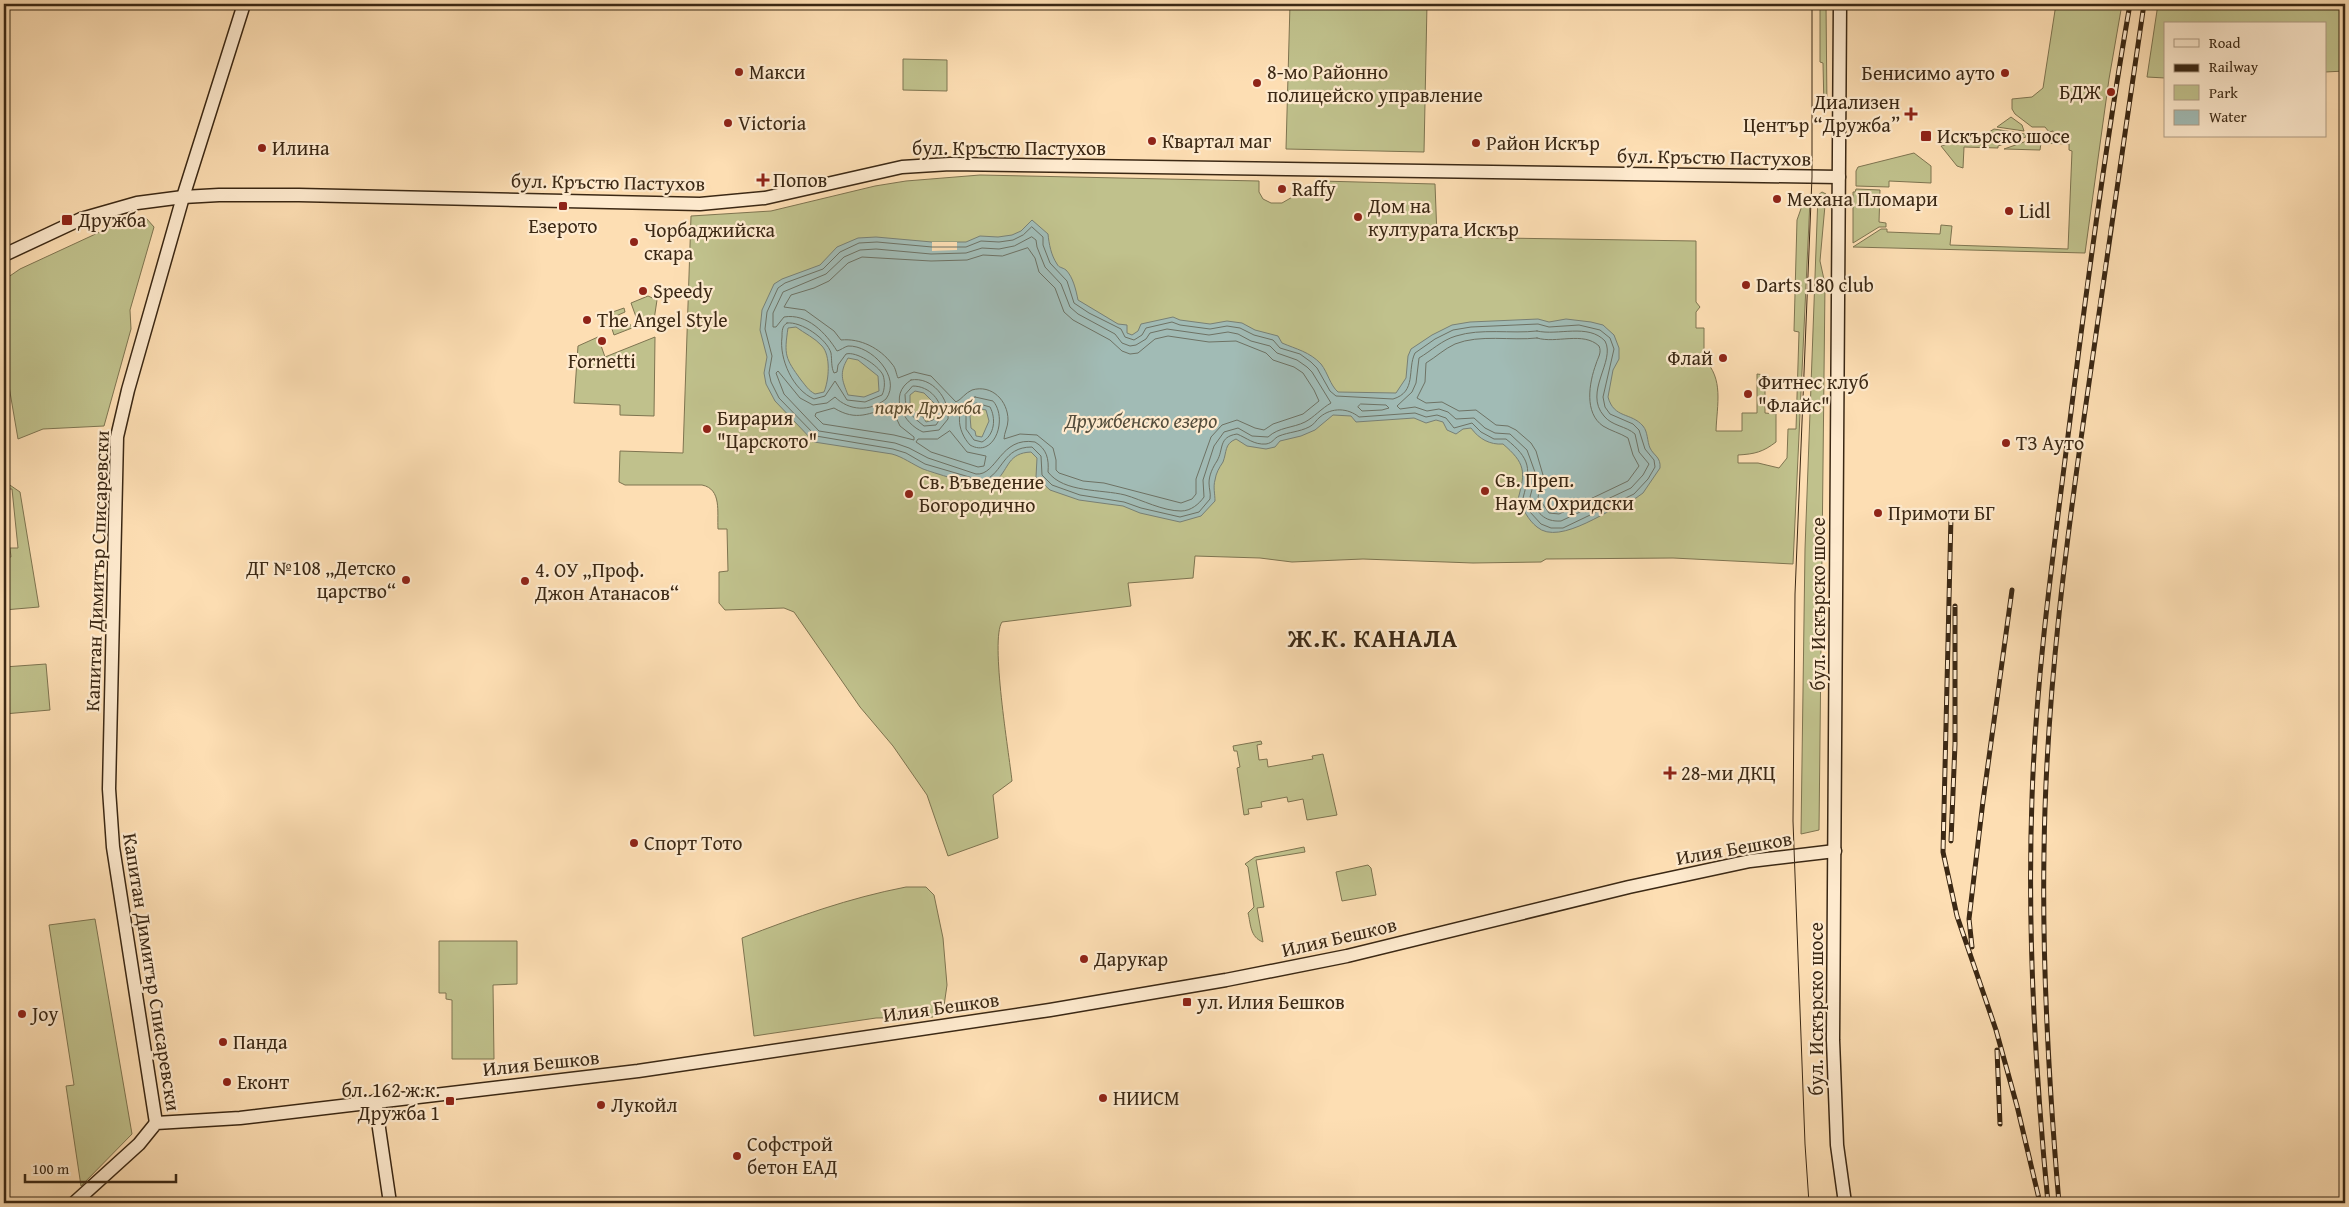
<svg xmlns="http://www.w3.org/2000/svg" width="2349" height="1207" font-family="'Gentium Book Plus',serif">
	<style>
		.green { fill: #c0c18c; stroke: #7e7450 }
		.water { fill: #a1bbb5; stroke: #788075; fill-rule: evenodd }
		.pier { fill: #fddeb3 }
		.lines { fill: none; stroke-linecap: round; stroke-linejoin: round }
		.shore { stroke: #6e7264; stroke-width: 1 }
		.secondary-casing { stroke: #3b2814; stroke-width: 15 }
		.secondary { stroke: #feeace; stroke-width: 12 }
		.tram { stroke: #3b2814; stroke-width: 1 }
		.rail-casing { stroke: #3b2814; stroke-width: 5 }
		.rail { stroke: #feeace; stroke-width: 3; stroke-dasharray: 9; stroke-linecap: butt }
		.poi-dot { fill: #8f2418; stroke: #feeace; stroke-width: 2 }
		.labels { text-anchor: middle; stroke-width: 4.5; stroke-linejoin: round; paint-order: stroke }
		.poi-label { font-size: 20px; fill: #3b2814; stroke: #feeace; text-anchor: start }
		.street-label { font-size: 20px; fill: #3b2814; stroke: #feeace }
		.park-label { font-size: 20px; font-style: italic; fill: #5c4e32; stroke: #feeace }
		.water-label { font-size: 21px; font-style: italic; fill: #544d3c; stroke: #feeace }
		.district-label { font-size: 25px; font-weight: bold; letter-spacing: 1px; fill: #3b2814; stroke: #feeace }
	</style>
	<rect width="100%" height="100%" fill="#fddeb3"/>
	<filter id="stains"><feTurbulence type="fractalNoise" baseFrequency=".004" numOctaves="4"/><feColorMatrix values="0 0 0 0 .2 0 0 0 0 .09 0 0 0 0 .02 0 0 0 .5 -.17"/></filter>
	<radialGradient id="worn" r=".72"><stop offset=".6" stop-color="#630" stop-opacity="0"/><stop offset="1" stop-color="#630" stop-opacity=".3"/></radialGradient>
	<g class="green">
		<polygon points="1290,4 1427,4 1424,152 1286,149"/>
		<polygon points="1820,4 1826,4 1827,108 1824,108 1823,63 1820,62"/>
		<polygon points="2056,4 2122,4 2109,79 2085,253 1853,247 1881,229 1887,229 1887,232 1940,234 1941,225 1952,226 1950,245 2068,249 2072,151 2069,150 2069,144 2041,143 2040,150 2004,149 2030,140 2054,135 2053,131 2049,132 2045,127 2032,127 2015,114 2012,109 2012,99 2032,97 2043,88"/>
		<polygon points="2158,4 2345,4 2345,71 2325,72 2325,24 2165,24 2165,78 2147,77"/>
		<polygon points="903,59 947,60 947,91 903,90"/>
		<polygon points="2011,117 2022,125 2024,131 1997,127"/>
		<polygon points="1994,129 2025,134 2026,137 1998,146 1998,148 1964,147 1963,168 1957,166 1941,146 1986,134"/>
		<polygon points="1914,153 1931,166 1931,183 1889,181 1889,187 1856,186 1856,171 1858,167"/>
		<path d="M980,175L1259,181V192L1263,199L1271,203H1282L1294,196H1302L1320,181L1435,184L1437,237L1696,241V302L1700,307L1696,312V328H1704V359C1724,379 1717,404 1716,431H1742V413H1757V374L1765,375V413L1776,414V442C1763,452 1755,454 1738,455V463H1758L1779,468L1787,458L1788,429H1796L1799,332L1794,331L1797,220L1803,203L1810,200L1793,564L1673,558L1546,559L1541,562L1473,563L1363,559L1292,562L1260,558L1195,556L1193,578L1128,583L1131,606L1002,622C990,640 1009,753 1012,781L993,795L998,838L948,856L927,795L893,746L860,707L794,612L784,608L725,610L719,603V572L728,571L727,529H718C717,512 722,489 702,485H625L619,482L620,451L683,453L691,216L771,211L875,186L906,181Z"/>
		<polygon points="1856,189 1880,190 1879,222 1886,223 1886,227 1879,227 1853,243 1853,192 1855,192"/>
		<polygon points="1822,192 1826,194 1820,261 1825,284 1819,830 1801,834 1805,549 1818,195"/>
		<polygon points="146,218 154,227 130,310 131,329 104,426 43,429 18,439 4,357 4,280 20,269 115,225"/>
		<polygon points="648,296 657,300 654,320 639,325 631,303"/>
		<polygon points="624,308 625,312 616,316 620,327 630,324 632,328 614,335 607,314"/>
		<polygon points="598,337 605,357 655,337 654,416 620,415 620,405 574,403 578,346"/>
		<path d="M4,481L20,492L39,607L4,610C4,591 9,574 7,557H11L10,548H18L12,489H5Z"/>
		<polygon points="46,664 50,710 4,714 4,667"/>
		<polygon points="1261,741 1262,744 1257,745 1259,760 1267,759 1268,767 1313,759 1312,756 1323,754 1337,815 1307,820 1303,799 1288,802 1287,797 1261,802 1262,807 1248,809 1249,814 1244,815 1237,768 1240,767 1237,751 1234,751 1233,746"/>
		<path d="M1304,847L1305,852L1256,860L1264,907L1257,908L1263,942C1250,937 1251,925 1248,913L1254,907L1248,867L1245,864L1255,857Z"/>
		<polygon points="1368,865 1371,868 1376,895 1342,901 1336,872"/>
		<path d="M906,887H926L934,895L943,938L947,985L944,1006L933,1017L876,1018L754,1036L742,938C796,917 849,898 906,887Z"/>
		<polygon points="95,919 132,1134 81,1186 66,1086 74,1085 49,925"/>
		<polygon points="439,941 517,941 517,984 493,985 494,1059 452,1059 452,1000 446,999 446,993 439,993"/>
	</g>
	<path class="water" d="M1032,220L1048,234C1049,244 1051,255 1057,264C1059,268 1062,267 1066,270C1073,277 1076,290 1078,300L1118,324L1127,325V333L1132,335L1138,331L1141,324L1173,317L1180,320L1210,324L1227,321L1242,323L1255,330L1278,336L1282,343C1296,349 1310,352 1321,364C1328,373 1330,385 1338,392L1396,393L1406,378L1408,356L1411,349L1432,335L1452,325L1470,322L1538,319L1549,322L1566,319L1591,322L1603,325L1614,335L1619,348V359L1613,370L1608,397C1614,419 1631,412 1643,426C1648,432 1647,441 1650,448C1654,456 1661,457 1660,468L1643,493L1636,498C1612,506 1560,547 1537,527C1528,520 1523,509 1518,499C1526,471 1525,463 1503,444C1490,445 1479,439 1471,428L1463,429L1456,434L1447,430L1443,422L1436,420L1426,423L1414,418L1356,422L1351,416L1333,415L1315,430L1301,436L1280,441L1275,447L1266,449L1247,446L1236,439C1224,444 1227,452 1223,462C1219,468 1216,473 1215,480C1213,487 1215,494 1215,501L1201,516L1180,522L1140,513L1123,506L1079,500L1050,490L1036,477L1037,458L1031,452C1008,453 1009,468 997,480C994,483 987,486 983,486C976,486 931,472 923,469C912,464 903,457 892,454L814,442L775,401L766,384L764,373L767,357L760,330L762,310L774,284L782,279L820,265L837,247L858,238L876,237L932,242H966L980,236L998,237L1012,235L1021,231ZM796,327C804,333 815,338 822,346C831,356 829,380 824,392L815,394C808,390 806,386 801,380C785,358 784,355 788,328ZM848,358L858,360L878,376L879,391L864,397L848,395C842,380 839,373 848,358ZM915,391L924,393L937,406V415L933,420L926,422L923,417L916,414L910,403V395ZM977,408L986,410L989,421L982,437L976,436L975,431L971,428L970,416Z"/>
	<polygon class="pier" points="932,242 957,242 957,250 932,251"/>
	<g class="lines">
		<g class="shore">
			<path d="M1032,227L1043,237V245L1050,263L1067,281L1074,303L1089,313L1121,329L1125,337L1134,340L1142,335L1146,328L1172,322L1180,325L1210,329L1227,326L1240,328L1254,335L1273,340L1280,348L1300,354L1311,362L1317,368L1330,391L1336,396L1393,399C1417,392 1407,369 1415,353L1435,339L1453,330L1471,327L1538,324L1549,327L1579,325L1600,330L1610,338L1614,349L1603,397L1605,407L1610,414L1633,424L1639,430L1645,449L1654,460L1655,467L1648,479L1634,494L1563,528H1551L1541,524L1530,512L1523,498C1531,469 1531,459 1506,439H1494L1481,432L1472,423L1454,428L1446,418L1437,415L1426,417L1415,413L1359,417C1348,408 1332,407 1320,417C1316,420 1314,425 1309,427C1299,432 1289,432 1279,436C1274,438 1273,443 1266,444C1254,445 1247,438 1237,434C1218,437 1224,449 1217,461C1213,467 1209,475 1209,483C1209,489 1211,493 1210,499L1199,512L1180,517L1141,508L1124,502L1080,495L1052,485L1042,475L1041,456L1032,447C1002,447 1004,473 983,481L925,464L906,453L893,449L816,436L779,398L771,382L769,373L772,356L765,329L767,312L778,288L785,283L823,269L840,252L859,243L877,242L932,247H966L981,241L999,242L1013,240L1023,235Z"/>
			<path d="M1032,237L1036,240L1037,247L1045,267L1061,284L1070,307L1078,314L1115,334L1122,343L1130,346L1136,345L1146,339L1150,333L1167,329L1209,335L1228,332L1238,334L1251,341L1270,346L1277,353L1297,360L1307,367L1312,372L1331,403C1322,408 1313,418 1305,422C1293,428 1279,427 1268,437L1252,436L1238,428L1224,432L1214,446L1203,480L1204,497C1199,504 1191,511 1181,511C1163,511 1142,500 1125,495C1101,489 1064,493 1048,472C1049,459 1047,449 1035,442C1000,436 997,476 976,474L928,458L909,448L895,443L819,431L784,394L776,373L778,371L800,398L813,405L827,403L835,397C849,411 870,412 886,399C902,377 871,345 848,346C844,347 841,350 837,351C826,333 807,313 784,317L776,327H773V313L783,292L826,274L844,257L860,250L876,249L931,254L966,253L982,248L999,249L1014,246Z"/>
			<path d="M1028,248L1035,258L1039,272L1055,288L1064,312L1073,320L1110,340L1122,351L1130,354L1138,353L1155,339L1168,336L1209,342L1236,341L1266,353L1273,360L1294,367L1303,373L1314,390L1319,401L1303,414L1273,424L1264,430L1255,428L1237,420L1222,425L1211,437L1196,479V494L1192,499L1181,503L1104,483L1083,481L1059,473L1056,470V460L1053,448L1037,435L1020,434L1004,439C1004,433 1008,427 1008,420C1008,401 992,384 972,390C965,393 962,399 956,402L931,376L914,372L898,378C896,374 896,368 892,364C880,348 860,338 841,340L834,331L805,310L784,307L791,295L814,288L829,281L848,263L862,257L931,261L967,260L983,255L1002,256Z"/>
			<path d="M787,323C801,321 827,339 831,353C832,360 831,367 834,373L837,372L838,365L846,354C856,351 878,365 883,375C885,381 885,389 882,395L865,402L847,400L835,381L825,396L814,399C793,390 779,359 782,337C782,331 782,326 787,323Z"/>
			<path d="M1537,331C1558,336 1588,323 1605,341C1616,361 1583,392 1604,416C1612,426 1626,426 1635,434L1639,452L1649,464L1643,475L1631,488L1561,521C1544,522 1537,513 1530,497L1536,475L1527,450L1510,434L1495,433L1485,428L1474,418L1456,419L1448,412L1439,409L1427,411L1415,407L1400,409L1397,406L1412,392L1416,383L1419,358C1431,351 1442,340 1456,336C1481,328 1511,334 1537,331Z"/>
			<path d="M1537,338C1556,344 1583,331 1599,346C1602,353 1598,357 1596,364C1589,383 1584,413 1603,426C1611,431 1620,433 1628,438L1633,455L1639,466L1628,481L1559,514L1549,513L1538,497L1543,475L1536,451L1531,443L1516,430L1508,426L1496,425L1476,410L1459,411L1442,402L1426,403L1417,398L1425,382L1426,363C1436,357 1444,349 1455,344C1480,334 1511,341 1537,338Z"/>
			<path d="M911,380C932,376 950,399 948,419L939,430L923,432C904,424 887,395 911,380Z"/>
			<path d="M913,386C930,386 942,401 942,416L936,425L924,426C913,417 905,412 905,395Z"/>
			<path d="M975,397L993,401C1008,418 995,459 970,445C957,431 953,406 975,397Z"/>
			<path d="M976,403L990,407C996,418 995,435 982,442L974,440L966,429V414Z"/>
			<polygon points="1361,404 1386,405 1389,408 1382,410 1362,411 1358,407"/>
			<path d="M891,407L900,426L914,437V440L894,435L823,424L815,416L816,413L834,408C857,422 869,413 891,407Z"/>
			<polygon points="950,431 967,452 986,456 984,466 978,467 931,452 916,442 918,439 937,439"/>
		</g>
		<defs>
			<g id="secondary">
				<polyline points="1840,4 1833,1040 1837,1145 1845,1203"/>
				<polyline points="4,255 81,219 137,203 183,197 219,195 299,195 700,204 765,198 902,167 950,164 1839,177"/>
				<polyline points="375,1101 390,1203"/>
				<polyline points="156,1123 113,847 109,789 117,437 128,390 183,197 244,4"/>
				<polyline points="74,1203 139,1144 156,1123 240,1118 638,1071 1050,1010 1226,980 1347,956 1629,887 1750,861 1835,851"/>
			</g>
		</defs>
		<use href="#secondary" class="secondary-casing"/>
		<use href="#secondary" class="secondary"/>
		<polyline class="tram" points="1809,1203 1805,1144 1793,821 1795,594 1812,177 1812,4"/>
		<defs>
			<g id="rail">
				<polyline points="1951,516 1943,852 1957,916 1996,1030 2017,1106 2040,1203"/>
				<polyline points="1951,841 1955,744 1955,606"/>
				<polyline points="1972,947 1969,919 1983,801 2012,590"/>
				<polyline points="1997,1050 2000,1124"/>
				<path d="M2048,1203C2035,1069 2027,933 2032,798C2036,676 2053,556 2068,436C2086,291 2105,147 2130,4"/>
				<path d="M2059,1203C2049,1086 2042,969 2044,852C2046,692 2067,534 2090,376C2107,252 2126,128 2144,4"/>
			</g>
		</defs>
		<use href="#rail" class="rail-casing"/>
		<use href="#rail" class="rail"/>
	</g>
	<g class="poi-dot">
		<circle cx="739" cy="72" r="5"/>
		<circle cx="2005" cy="73" r="5"/>
		<circle cx="1257" cy="83" r="5"/>
		<circle cx="2111" cy="92" r="5"/>
		<path d="M1908.5 106.5h5v5h5v5h-5v5h-5v-5h-5v-5h5z"/>
		<circle cx="728" cy="123" r="5"/>
		<rect x="1920" y="130" width="12" height="12" rx="2.5"/>
		<circle cx="1152" cy="141" r="5"/>
		<circle cx="1476" cy="143" r="5"/>
		<circle cx="262" cy="148" r="5"/>
		<path d="M760.5 172.5h5v5h5v5h-5v5h-5v-5h-5v-5h5z"/>
		<circle cx="1282" cy="189" r="5"/>
		<circle cx="1777" cy="199" r="5"/>
		<rect x="558" y="201" width="10" height="10" rx="2.5"/>
		<circle cx="2009" cy="211" r="5"/>
		<circle cx="1358" cy="217" r="5"/>
		<rect x="61" y="214" width="12" height="12" rx="2.5"/>
		<circle cx="634" cy="242" r="5"/>
		<circle cx="1746" cy="285" r="5"/>
		<circle cx="643" cy="291" r="5"/>
		<circle cx="587" cy="320" r="5"/>
		<circle cx="602" cy="341" r="5"/>
		<circle cx="1723" cy="358" r="5"/>
		<circle cx="1748" cy="394" r="5"/>
		<circle cx="707" cy="429" r="5"/>
		<circle cx="2006" cy="443" r="5"/>
		<circle cx="1485" cy="491" r="5"/>
		<circle cx="909" cy="494" r="5"/>
		<circle cx="1878" cy="513" r="5"/>
		<circle cx="406" cy="580" r="5"/>
		<circle cx="525" cy="581" r="5"/>
		<path d="M1667.5 765.5h5v5h5v5h-5v5h-5v-5h-5v-5h5z"/>
		<circle cx="634" cy="843" r="5"/>
		<circle cx="1084" cy="959" r="5"/>
		<rect x="1182" y="997" width="10" height="10" rx="2.5"/>
		<circle cx="22" cy="1014" r="5"/>
		<circle cx="223" cy="1042" r="5"/>
		<circle cx="227" cy="1082" r="5"/>
		<circle cx="1103" cy="1098" r="5"/>
		<rect x="445" y="1096" width="10" height="10" rx="2.5"/>
		<circle cx="601" cy="1105" r="5"/>
		<circle cx="737" cy="1156" r="5"/>
	</g>
	<g class="labels">
		<g class="poi-label">
			<text x="749" y="79">Макси</text>
			<text x="1267" y="79">8-мо Районно<tspan x="1267" dy="23">полицейско управление</tspan></text>
			<text x="1995" y="80" text-anchor="end">Бенисимо ауто</text>
			<text x="2101" y="99" text-anchor="end">БДЖ</text>
			<text x="1900" y="109" text-anchor="end">Диализен<tspan x="1900" dy="23">Център “Дружба”</tspan></text>
			<text x="738" y="130">Victoria</text>
			<text x="1937" y="143">Искърско шосе</text>
			<text x="1162" y="148">Квартал маг</text>
			<text x="1486" y="150">Район Искър</text>
			<text x="272" y="155">Илина</text>
			<text x="773" y="187">Попов</text>
			<text x="1292" y="196">Raffy</text>
			<text x="1787" y="206">Механа Пломари</text>
			<text x="1368" y="213">Дом на<tspan x="1368" dy="23">културата Искър</tspan></text>
			<text x="2019" y="218">Lidl</text>
			<text x="78" y="227">Дружба</text>
			<text x="563" y="233" text-anchor="middle">Езерото</text>
			<text x="644" y="237">Чорбаджийска<tspan x="644" dy="23">скара</tspan></text>
			<text x="1756" y="292">Darts 180 club</text>
			<text x="653" y="298">Speedy</text>
			<text x="597" y="327">The Angel Style</text>
			<text x="1713" y="365" text-anchor="end">Флай</text>
			<text x="602" y="368" text-anchor="middle">Fornetti</text>
			<text x="1758" y="389">Фитнес клуб<tspan x="1758" dy="23">"Флайс"</tspan></text>
			<text x="717" y="425">Бирария<tspan x="717" dy="23">"Царското"</tspan></text>
			<text x="2016" y="450">ТЗ Ауто</text>
			<text x="1495" y="487">Св. Преп.<tspan x="1495" dy="23">Наум Охридски</tspan></text>
			<text x="919" y="489">Св. Въведение<tspan x="919" dy="23">Богородично</tspan></text>
			<text x="1888" y="520">Примоти БГ</text>
			<text x="396" y="575" text-anchor="end">ДГ №108 „Детско<tspan x="396" dy="23">царство“</tspan></text>
			<text x="535" y="577">4. ОУ „Проф.<tspan x="535" dy="23">Джон Атанасов“</tspan></text>
			<text x="1681" y="780">28-ми ДКЦ</text>
			<text x="644" y="850">Спорт Тото</text>
			<text x="1094" y="966">Дарукар</text>
			<text x="1197" y="1009">ул. Илия Бешков</text>
			<text x="32" y="1021">Joy</text>
			<text x="233" y="1049">Панда</text>
			<text x="237" y="1089">Еконт</text>
			<text x="440" y="1097" text-anchor="end">бл. 162 ж.к.<tspan x="440" dy="23">Дружба 1</tspan></text>
			<text x="1113" y="1105">НИИСМ</text>
			<text x="611" y="1112">Лукойл</text>
			<text x="747" y="1151">Софстрой<tspan x="747" dy="23">бетон ЕАД</tspan></text>
		</g>
		<g class="street-label">
			<text x="1009" y="155">бул. Кръстю Пастухов</text>
			<text transform="translate(1714 157) rotate(1)" y="7">бул. Кръстю Пастухов</text>
			<text transform="translate(608 182) rotate(1)" y="7">бул. Кръстю Пастухов</text>
			<text transform="translate(97 571) rotate(-88)" y="7">Капитан Димитър Списаревски</text>
			<text transform="translate(1818 604) rotate(-90)" y="7">бул. Искърско шосе</text>
			<text transform="translate(1734 848) rotate(-10)" y="7">Илия Бешков</text>
			<text transform="translate(1339 937) rotate(-13)" y="7">Илия Бешков</text>
			<text transform="translate(152 972) rotate(81)" y="7">Капитан Димитър Списаревски</text>
			<text transform="translate(941 1007) rotate(-8)" y="7">Илия Бешков</text>
			<text transform="translate(1816 1009) rotate(-90)" y="7">бул. Искърско шосе</text>
			<text transform="translate(541 1063) rotate(-6)" y="7">Илия Бешков</text>
		</g>
		<g class="park-label">
			<text x="928" y="414">парк Дружба</text>
		</g>
		<g class="water-label">
			<text x="1141" y="428">Дружбенско езеро</text>
		</g>
		<g class="district-label">
			<text x="1373" y="647">Ж.К. КАНАЛА</text>
		</g>
	</g>
	<rect width="2349" height="1207" fill="none" stroke="#fddeb3" stroke-width="20"/>
	<rect x="5" y="5" width="2339" height="1197" fill="none" stroke="#3b2814" stroke-width="2.5"/>
	<rect x="10" y="10" width="2329" height="1187" fill="none" stroke="#3b2814"/>
	<rect x="2164" y="22" width="162" height="115" fill="#feeace" stroke="#b09c84"/>
	<rect x="2174" y="39" width="25" height="8" fill="#feeace" stroke="#b09c84"/>
	<text x="2209" y="48" font-size="15" fill="#3b2814">Road</text>
	<rect x="2174" y="64" width="25" height="8" fill="#3b2814" stroke="#b09c84"/>
	<text x="2209" y="72" font-size="15" fill="#3b2814">Railway</text>
	<rect x="2174" y="85" width="25" height="15" fill="#c0c18c" stroke="#b09c84"/>
	<text x="2209" y="98" font-size="15" fill="#3b2814">Park</text>
	<rect x="2174" y="110" width="25" height="15" fill="#a1bbb5" stroke="#b09c84"/>
	<text x="2209" y="122" font-size="15" fill="#3b2814">Water</text>
	<path d="M25 1174v8h151v-8" fill="none" stroke="#3b2814" stroke-width="2.5"/>
	<text x="32" y="1174" font-size="15" fill="#3b2814" stroke="#feeace" stroke-width="4" paint-order="stroke">100 m</text>
	<rect width="100%" height="100%" filter="url(#stains)"/>
	<rect width="100%" height="100%" fill="url(#worn)"/>
</svg>
